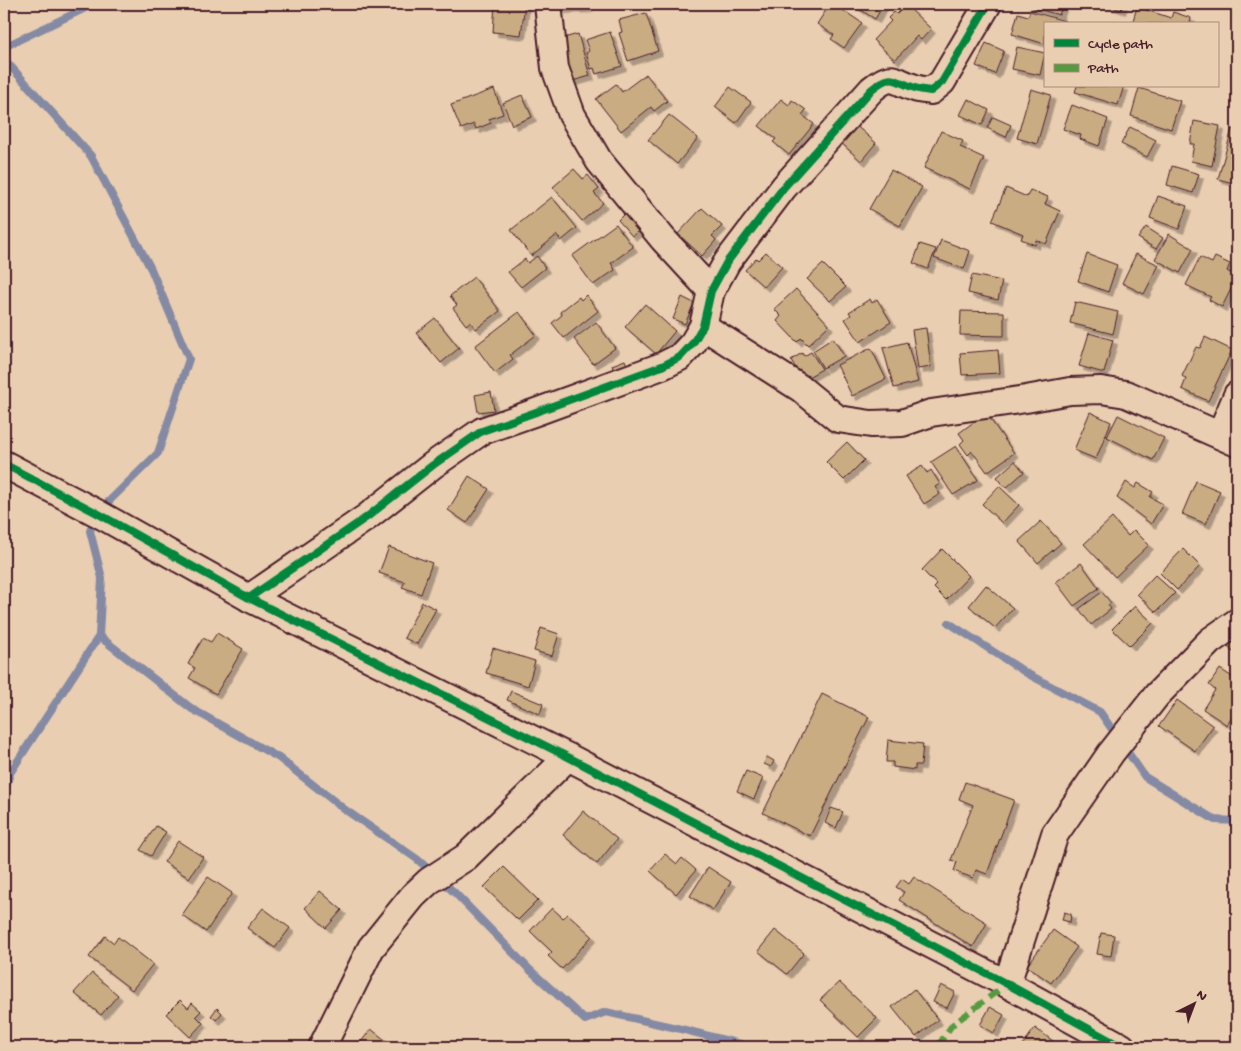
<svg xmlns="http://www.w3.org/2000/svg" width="1241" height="1051" font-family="'Gochi Hand',sans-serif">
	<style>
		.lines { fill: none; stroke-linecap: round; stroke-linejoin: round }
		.stream { stroke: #858aa4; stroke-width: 8 }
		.building { fill: #c9ac82; stroke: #4a1f2b; filter: url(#shadow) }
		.street-casing { stroke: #4a1f2b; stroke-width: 30 }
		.street { stroke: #eaceb1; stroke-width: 26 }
		.quiet { stroke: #559a41; stroke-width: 6; stroke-dasharray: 12 6; stroke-linecap: butt }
		.cycleway-casing { stroke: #eaceb1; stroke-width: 11 }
		.cycleway { stroke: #00873e; stroke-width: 8 }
	</style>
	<defs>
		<filter id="shadow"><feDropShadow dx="4.5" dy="4.5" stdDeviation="0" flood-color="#0004"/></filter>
	</defs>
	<rect width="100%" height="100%" fill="#eaceb1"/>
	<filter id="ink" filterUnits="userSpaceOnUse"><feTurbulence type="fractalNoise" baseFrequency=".02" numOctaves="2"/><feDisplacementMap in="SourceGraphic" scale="10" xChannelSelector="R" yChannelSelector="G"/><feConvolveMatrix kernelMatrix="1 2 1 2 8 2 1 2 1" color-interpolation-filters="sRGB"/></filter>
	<g filter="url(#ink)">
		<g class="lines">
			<g class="stream">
				<polyline points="4,47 94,4"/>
				<polyline points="4,59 91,156 151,269 189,359 158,453 97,513 90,531 102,578 99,636 10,773 4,793"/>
				<polyline points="949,623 1028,674 1100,712 1145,777 1215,820 1237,821"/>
				<polyline points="99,636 192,709 279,758 344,809 417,859 455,893 529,969 585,1020 606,1012 681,1029 744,1045 746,1047"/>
			</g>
		</g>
		<g class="building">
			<polygon points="495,4 525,4 521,35 493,32"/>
			<polygon points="560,4 588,4 588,8 560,9"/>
			<polygon points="830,4 834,4 862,23 844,48 831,39 834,35 817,24"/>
			<polygon points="854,4 884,4 875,19 853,5"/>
			<polygon points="1028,4 1063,4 1059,15 1028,6"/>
			<polygon points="1104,4 1123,4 1121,10"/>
			<polygon points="906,5 931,29 921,40 917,36 895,60 873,40 891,21 888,18 894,12 897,14"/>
			<polygon points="1137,7 1171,18 1173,12 1191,18 1190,24 1132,24"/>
			<polygon points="1030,11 1065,21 1064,24 1045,24 1045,44 1012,34 1018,13 1028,16"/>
			<polygon points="646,13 658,51 628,61 619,33 622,32 619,20"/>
			<polygon points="610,32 622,66 596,74 594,68 591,69 586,53 589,51 585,40"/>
			<polygon points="578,34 590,76 569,82 557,40"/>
			<polygon points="986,43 1004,51 995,74 976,66"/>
			<polygon points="1017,47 1045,53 1040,75 1012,69"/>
			<polygon points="646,74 667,101 654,111 651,107 621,131 596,99 616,84 622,92"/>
			<polygon points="1077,86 1124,86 1118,105 1075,92"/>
			<polygon points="730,87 751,102 736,123 715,107"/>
			<polygon points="1139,88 1180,101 1171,129 1131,116"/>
			<polygon points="494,89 503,114 489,119 491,123 476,129 474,124 461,129 451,105"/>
			<polygon points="1031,89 1051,95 1037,144 1017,138"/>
			<polygon points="522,95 532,117 512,125 503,103"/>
			<polygon points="781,99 789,105 792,100 806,110 802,115 814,124 789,155 773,142 776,139 759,126"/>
			<polygon points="968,99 989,110 982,125 960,115"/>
			<polygon points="1072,105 1108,119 1099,146 1080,139 1081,135 1063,129"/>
			<polygon points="669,115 698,138 677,164 648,140"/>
			<polygon points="993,117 1011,125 1006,137 987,128"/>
			<polygon points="1194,121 1220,126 1212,166 1191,161 1194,144 1190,144"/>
			<polygon points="853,123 876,143 861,161 838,140"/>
			<polygon points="1130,127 1156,140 1147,157 1121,144"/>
			<polygon points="1232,129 1237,130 1237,184 1218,179"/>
			<polygon points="941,131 963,141 960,147 984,158 970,189 924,168"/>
			<polygon points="1172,166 1199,174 1193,193 1167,185"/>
			<polygon points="574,169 583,179 588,175 599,189 594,193 603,203 582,221 553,187"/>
			<polygon points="891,170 922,187 900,226 869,209"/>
			<polygon points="1006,188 1027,197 1030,190 1048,197 1045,204 1060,211 1046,244 1036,240 1035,245 1021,239 1023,234 992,221"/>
			<polygon points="1158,196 1187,206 1179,229 1150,218"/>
			<polygon points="552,197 577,228 561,241 557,235 531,256 511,230"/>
			<polygon points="702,208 722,226 712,236 716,240 702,256 678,234"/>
			<polygon points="626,212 641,229 632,236 618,220"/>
			<polygon points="616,224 633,247 611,263 615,270 593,285 572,256"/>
			<polygon points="1146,227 1163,238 1156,249 1138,238"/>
			<polygon points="1169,234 1193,249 1180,273 1155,259"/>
			<polygon points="941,240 970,251 964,269 934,258"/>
			<polygon points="920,244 936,249 928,269 913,263"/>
			<polygon points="766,252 782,267 764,287 745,270 756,258 758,260"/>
			<polygon points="1087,254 1117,265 1108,292 1078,281"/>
			<polygon points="1136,254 1159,265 1144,294 1122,283"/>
			<polygon points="537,256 545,268 521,287 508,272 525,259 528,263"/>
			<polygon points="1200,257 1212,263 1215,257 1230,264 1227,271 1237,277 1222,307 1209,300 1211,297 1186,285"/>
			<polygon points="823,264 846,287 830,301 807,279"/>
			<polygon points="972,275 1002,281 998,300 968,293"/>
			<polygon points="474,277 500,311 476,329 470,322 466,325 453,308 457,305 450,296"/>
			<polygon points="796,289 829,325 808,345 801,338 797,342 777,321 781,316 774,309"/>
			<polygon points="586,295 598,311 564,338 552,323 562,315 560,312 579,297 581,300"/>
			<polygon points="682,297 694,303 685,324 673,319"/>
			<polygon points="870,299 872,303 877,299 891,322 860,342 845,319 851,315 849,312"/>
			<polygon points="1075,302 1118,312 1113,334 1070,323"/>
			<polygon points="645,304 675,331 656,354 625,327"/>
			<polygon points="961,311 1004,312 1004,336 960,335"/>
			<polygon points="519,312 536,335 510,355 513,359 495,373 475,346"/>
			<polygon points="435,318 459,348 441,363 416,333"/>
			<polygon points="596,322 615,348 593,364 574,339"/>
			<polygon points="926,328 931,367 918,369 912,330"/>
			<polygon points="1089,333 1113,340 1104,373 1079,366"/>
			<polygon points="1205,337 1232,350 1208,401 1182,389 1186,379 1182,376 1196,347 1200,348"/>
			<polygon points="833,338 844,356 823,368 813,351"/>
			<polygon points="907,342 918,382 894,388 883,348"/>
			<polygon points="871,348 886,379 852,396 837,365"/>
			<polygon points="998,350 1000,373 962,375 960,353"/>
			<polygon points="811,352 822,369 803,380 791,360 802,353 804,356"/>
			<polygon points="625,360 629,370 615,375 612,365"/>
			<polygon points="491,392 494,410 478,412 475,395"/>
			<polygon points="1090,412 1111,422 1096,459 1074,450"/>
			<polygon points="986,413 1014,453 987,472 972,451 968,455 960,444 964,440 959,433"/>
			<polygon points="1118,415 1164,438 1153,460 1107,437"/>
			<polygon points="847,442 864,460 844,480 826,462"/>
			<polygon points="956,446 978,480 953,495 931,462"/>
			<polygon points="1015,461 1024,472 1006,488 997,477"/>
			<polygon points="922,466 927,473 931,470 940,484 935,487 940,494 924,504 906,476"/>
			<polygon points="469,476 489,489 467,523 448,510"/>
			<polygon points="1196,481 1220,491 1206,524 1182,514"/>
			<polygon points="1126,482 1135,488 1138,483 1153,492 1150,497 1163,504 1151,524 1117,498"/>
			<polygon points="999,486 1019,505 1002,523 982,504"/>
			<polygon points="1112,518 1128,536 1134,530 1149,545 1115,577 1084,544"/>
			<polygon points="1041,521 1061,543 1038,563 1019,541"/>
			<polygon points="389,547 432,563 421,594 402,587 405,582 379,573"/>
			<polygon points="942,549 969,576 946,600 934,588 937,585 922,570"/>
			<polygon points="1183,549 1200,566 1177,590 1160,573"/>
			<polygon points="1081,563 1099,588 1074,606 1056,582"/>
			<polygon points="1155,575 1175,593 1156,612 1137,594"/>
			<polygon points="986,585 1013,608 995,628 969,606"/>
			<polygon points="1102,592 1111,603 1108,605 1111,609 1091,625 1079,609"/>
			<polygon points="422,602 436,609 417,644 404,638"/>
			<polygon points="1135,606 1153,623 1130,646 1112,629"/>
			<polygon points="541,628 559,634 552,656 534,651"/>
			<polygon points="217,633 243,649 216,694 189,678 195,668 188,664 203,638 211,642"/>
			<polygon points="1237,638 1237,649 1232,652 1227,644"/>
			<polygon points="493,648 535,661 528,686 486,673"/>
			<polygon points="1220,669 1237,680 1237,710 1227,725 1203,709 1215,690 1209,685"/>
			<polygon points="511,691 543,704 540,714 507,700"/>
			<polygon points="822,694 869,717 810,836 763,813"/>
			<polygon points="1177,700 1213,726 1195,751 1159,726"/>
			<polygon points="1237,718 1237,732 1230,727"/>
			<polygon points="888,740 923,744 921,765 915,765 915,770 893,767 893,762 886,762"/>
			<polygon points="767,757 774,761 771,767 764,764"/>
			<polygon points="746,771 763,778 754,799 737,791"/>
			<polygon points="965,782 1014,800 987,874 976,870 973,878 954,871 957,862 951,860 973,805 959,799"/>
			<polygon points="831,808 843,812 836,828 825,823"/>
			<polygon points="583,811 617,839 597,864 563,835"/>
			<polygon points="156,826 166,832 151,856 140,850"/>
			<polygon points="178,841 203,857 189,878 164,862"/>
			<polygon points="665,854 677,864 682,858 696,870 676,894 650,871"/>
			<polygon points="504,867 538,900 518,920 484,887"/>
			<polygon points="708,867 731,882 713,910 690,896"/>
			<polygon points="208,877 232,893 206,932 182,915"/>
			<polygon points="914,877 987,923 973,947 899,900 904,892 896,887 902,879 909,884"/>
			<polygon points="320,891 342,910 326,928 305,908"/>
			<polygon points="263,908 290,928 275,948 247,928"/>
			<polygon points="552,908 563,918 568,914 592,936 562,969 548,956 552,952 530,931"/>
			<polygon points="1064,912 1071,914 1070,922 1062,920"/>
			<polygon points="775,930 804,953 787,974 758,951"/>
			<polygon points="1053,930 1077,947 1051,983 1027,966"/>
			<polygon points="1101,933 1114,935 1111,956 1097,954"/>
			<polygon points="105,936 114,943 118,937 153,964 132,990 89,957"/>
			<polygon points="92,973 118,995 101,1015 74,993"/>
			<polygon points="839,982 877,1018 858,1037 820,1000"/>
			<polygon points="941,985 955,992 947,1008 933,1002"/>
			<polygon points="914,989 938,1020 916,1037 892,1007"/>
			<polygon points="180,1000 188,1008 192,1003 201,1011 196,1016 203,1023 190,1037 166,1014"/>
			<polygon points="990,1007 1004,1015 994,1033 980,1025"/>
			<polygon points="217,1008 222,1013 216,1020 211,1016"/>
			<polygon points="1035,1028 1053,1041 1049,1047 1021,1047"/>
			<polygon points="371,1029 393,1046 391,1047 357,1047"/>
		</g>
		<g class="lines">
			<defs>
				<g id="street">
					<polyline points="548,4 555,68 572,115 599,161 663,239 711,291"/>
					<polyline points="703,326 800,388 838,419 871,424 902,423 931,413 1026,399 1070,391 1101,390 1126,394 1237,443"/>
					<polyline points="1220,435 1237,395"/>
					<polyline points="4,464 97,513 249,598 568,757 1007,984 1122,1047"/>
					<path d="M249,598L367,517L433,465L482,431L536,412L662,366L680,357L693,343L703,326L711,291L727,262L784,187L872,89C893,72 893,81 915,88C920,90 926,90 931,91L942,82L988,4"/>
					<polyline points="1007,984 1055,834 1111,753 1157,695 1210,641 1237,622"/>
					<polyline points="322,1047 371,948 413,896 429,881 466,857 568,757"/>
				</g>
			</defs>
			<use href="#street" class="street-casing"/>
			<use href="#street" class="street"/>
			<polyline class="quiet" points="937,1047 952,1025 1007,984"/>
			<defs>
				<g id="cycleway">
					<polyline points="4,464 97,513 249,598 568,757 1007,984 1122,1047"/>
					<path d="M249,598L367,517L433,465L482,431L536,412L662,366L680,357L693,343L703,326L711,291L727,262L784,187L872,89C893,72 893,81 915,88C920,90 926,90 931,91L942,82L988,4"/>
				</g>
			</defs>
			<use href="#cycleway" class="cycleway-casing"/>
			<use href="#cycleway" class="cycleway"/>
		</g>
	</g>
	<rect width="1241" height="1051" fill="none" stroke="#eaceb1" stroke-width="20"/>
	<rect x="10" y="10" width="1221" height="1031" fill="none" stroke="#4a1f2b" stroke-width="2" filter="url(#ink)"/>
	<rect x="1044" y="22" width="175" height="65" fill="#eaceb1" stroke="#aa887b"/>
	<rect x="1054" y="39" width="25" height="8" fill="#00873e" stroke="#aa887b"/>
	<text x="1088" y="48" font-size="15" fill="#4a1f2b">Cycle path</text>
	<rect x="1054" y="64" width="25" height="8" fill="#559a41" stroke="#aa887b"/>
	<text x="1088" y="72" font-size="15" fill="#4a1f2b">Path</text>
	<g transform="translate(1194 1004) rotate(42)" stroke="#eaceb1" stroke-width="4" paint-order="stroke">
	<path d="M0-4L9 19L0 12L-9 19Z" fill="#4a1f2b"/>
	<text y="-8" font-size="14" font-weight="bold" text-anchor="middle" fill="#4a1f2b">N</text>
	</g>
</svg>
